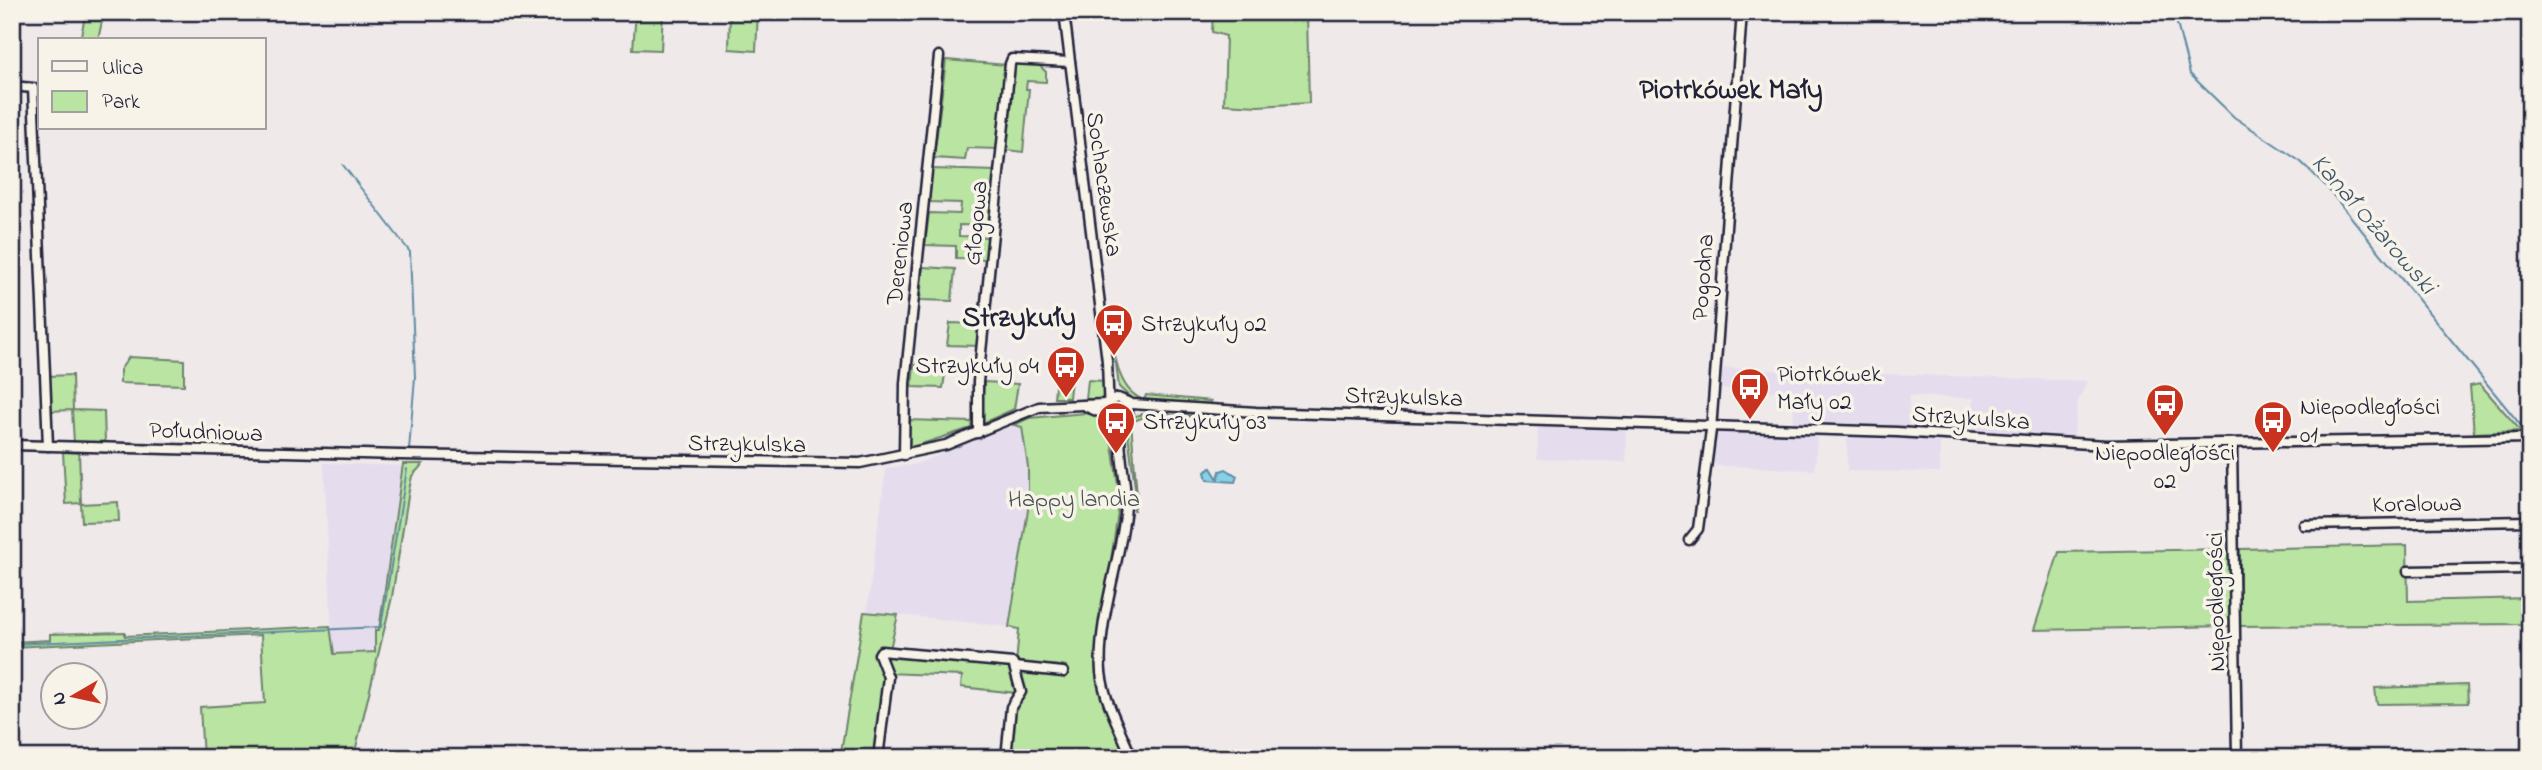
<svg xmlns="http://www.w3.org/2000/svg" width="2542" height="770" font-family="'Indie Flower',sans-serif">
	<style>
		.built { fill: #e5dded }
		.green { fill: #b9e4a1; stroke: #6e836e; stroke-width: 2 }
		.water { fill: #86d1e7; stroke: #5e8ba2; stroke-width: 2 }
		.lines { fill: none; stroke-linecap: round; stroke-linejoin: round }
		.stream { stroke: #5e8ba2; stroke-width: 2 }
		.minor-casing { stroke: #22223b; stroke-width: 13 }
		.minor { stroke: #f7f3e8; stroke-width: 8 }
		.labels { text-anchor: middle; stroke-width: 7; stroke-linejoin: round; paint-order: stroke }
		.street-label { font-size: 24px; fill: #22223b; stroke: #f7f3e8 }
		.poi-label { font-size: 24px; fill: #22223b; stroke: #f7f3e8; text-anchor: start }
		.park-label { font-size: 24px; fill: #485254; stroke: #f7f3e8 }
		.water-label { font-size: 26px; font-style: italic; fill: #40576f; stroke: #f7f3e8 }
		.quarter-label { font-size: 28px; font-weight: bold; fill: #22223b; stroke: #f7f3e8 }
	</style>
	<rect width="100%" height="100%" fill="#efe9ea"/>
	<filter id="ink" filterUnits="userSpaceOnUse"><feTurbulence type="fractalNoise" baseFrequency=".0143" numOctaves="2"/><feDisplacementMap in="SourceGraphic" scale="14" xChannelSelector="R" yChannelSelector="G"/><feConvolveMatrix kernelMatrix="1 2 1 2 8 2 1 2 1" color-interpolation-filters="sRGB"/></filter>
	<g filter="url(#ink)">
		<g class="built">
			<polygon points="1719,368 2087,381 2078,401 2073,440 1973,429 1973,398 1909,396 1908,427 1793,424 1794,392 1718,389"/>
			<polygon points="1014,425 1022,426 1028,467 1028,510 1009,627 867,611 886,468 913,465"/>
			<polygon points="1538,427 1627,430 1626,462 1537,459"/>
			<polygon points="1713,431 1817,436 1815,470 1708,465"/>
			<polygon points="1847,436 1940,439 1940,472 1847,471"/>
			<polygon points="324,463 403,466 379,630 375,631 376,652 333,654"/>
		</g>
		<g class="green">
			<polygon points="86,12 104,12 98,40 80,40"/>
			<polygon points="636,12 663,12 661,50 633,49"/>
			<polygon points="730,12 758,12 756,51 729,49"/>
			<polygon points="1213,12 1307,12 1309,103 1258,106 1224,104 1226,36 1212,32"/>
			<polygon points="946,60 1007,65 998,149 967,148 965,160 934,158"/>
			<polygon points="1018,63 1038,64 1046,72 1046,82 1027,81 1026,89 1029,89 1023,152 1007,150 1015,65"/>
			<polygon points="932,169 996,171 991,226 959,225 959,236 990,237 987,259 956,258 956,246 925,245 929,213 960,214 961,203 929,202"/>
			<polygon points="923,267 955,269 952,301 920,300"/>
			<polygon points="950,323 981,324 979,346 947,345"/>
			<path d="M1110,329C1115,354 1117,391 1144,400L1146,395L1211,401V405L1132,399L1119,387L1115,356L1106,330Z"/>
			<polygon points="129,357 184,360 184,385 120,383 120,370"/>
			<polygon points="914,365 946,367 943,388 912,387"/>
			<polygon points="72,375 73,410 104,411 105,442 74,442 72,410 50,411 48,376"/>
			<polygon points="1056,376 1071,378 1069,398 1054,398"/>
			<polygon points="1088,380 1104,381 1105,392 1102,399 1086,399"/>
			<polygon points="984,382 1018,384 1014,409 983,423 980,421"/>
			<polygon points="2480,384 2521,431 2474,433 2470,386"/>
			<polygon points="1086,413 1099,416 1109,423 1120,499 1096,662 1099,684 1127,758 1009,758 1014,708 1023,693 1018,672 1060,674 1064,678 1066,666 1062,665 1061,669 1016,665 1019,629 1009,627 1028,510 1028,467 1022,427 1014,425 1029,418"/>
			<polygon points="1143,414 1210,416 1144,417 1131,422 1137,496 1134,511 1135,487 1127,426 1132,417"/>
			<polygon points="908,420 972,422 971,428 906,449"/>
			<polygon points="63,452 79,453 81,503 66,504"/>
			<polygon points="403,464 423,464 412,476 409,490 392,597 355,752 203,758 200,707 265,703 261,635 12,647 12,642 50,640 50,634 125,632 125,636 330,626 334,654 375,652 375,630 379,630"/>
			<polygon points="118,502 119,521 82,522 81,504"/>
			<polygon points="2407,545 2408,601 2530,598 2530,624 2240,626 2240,549"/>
			<polygon points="2229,549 2230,626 2034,630 2059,552"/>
			<polygon points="864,612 898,615 889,653 1011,665 1017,693 961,687 962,676 886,673 876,758 840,758"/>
			<polygon points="2467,685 2468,703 2377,704 2375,688"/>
		</g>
		<polygon class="water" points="1211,468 1218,479 1220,471 1226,469 1237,476 1235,482 1207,480 1205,472"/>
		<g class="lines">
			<g class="stream">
				<polyline points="2174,12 2190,74 2234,117 2301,162 2324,184 2527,433"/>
				<polyline points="343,165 410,252 415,377 409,450"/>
				<polyline points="12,644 381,627 407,469"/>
			</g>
			<defs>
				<g id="minor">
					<polyline points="1064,12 1107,361 1109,415"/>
					<polyline points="493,13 493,12"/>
					<polyline points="12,86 33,88 48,446"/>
					<polyline points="1087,407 1118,420 1128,413 1126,402"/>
					<path d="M1125,417C1113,437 1128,483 1126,507C1121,560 1097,620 1101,672C1104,701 1121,731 1132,758"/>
					<polyline points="978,433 978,382 1010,64 1012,59 1070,62"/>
					<polyline points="12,445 400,455 860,463 946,445 1039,407 1104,404 1118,398 1132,404 1256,412 1897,432 2106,445 2530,438"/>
					<polyline points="2232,445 2237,758"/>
					<polyline points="904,455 905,383 939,56"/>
					<polyline points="2304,525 2530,521"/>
					<polyline points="1689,540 1698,529 1711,430 1742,12"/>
					<polyline points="2408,571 2530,569"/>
					<polyline points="1015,667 1063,672"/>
					<polyline points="878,758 888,677 879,654 881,651 1013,663 1021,692 1011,707 1006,758"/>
				</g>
			</defs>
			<use href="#minor" class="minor-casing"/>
			<use href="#minor" class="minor"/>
		</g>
	</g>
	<defs>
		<symbol id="bus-pin" viewBox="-11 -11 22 30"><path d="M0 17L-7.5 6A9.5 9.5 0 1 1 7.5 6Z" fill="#c8321e" stroke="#f7f3e8"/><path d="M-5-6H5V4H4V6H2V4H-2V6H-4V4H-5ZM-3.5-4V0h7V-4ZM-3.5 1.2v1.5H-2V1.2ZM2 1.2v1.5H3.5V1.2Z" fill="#fff"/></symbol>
	</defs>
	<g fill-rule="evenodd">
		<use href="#bus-pin" x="1092" y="301" width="44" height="60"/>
		<use href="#bus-pin" x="1044" y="343" width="44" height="60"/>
		<use href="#bus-pin" x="1728" y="365" width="44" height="60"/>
		<use href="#bus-pin" x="2143" y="381" width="44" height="60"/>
		<use href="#bus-pin" x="2251" y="398" width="44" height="60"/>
		<use href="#bus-pin" x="1094" y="399" width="44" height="60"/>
	</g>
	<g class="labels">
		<g class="street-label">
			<text transform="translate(1105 184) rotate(82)" y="8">Sochaczewska</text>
			<text transform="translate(975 223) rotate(-85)" y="8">Głogowa</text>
			<text transform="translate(899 253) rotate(-84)" y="8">Dereniowa</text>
			<text transform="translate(1702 277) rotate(-86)" y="8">Pogodna</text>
			<text transform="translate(1404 396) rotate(2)" y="8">Strzykulska</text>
			<text transform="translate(1971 417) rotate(4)" y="8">Strzykulska</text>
			<text transform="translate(206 431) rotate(2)" y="8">Południowa</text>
			<text transform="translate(747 443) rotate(1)" y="8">Strzykulska</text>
			<text transform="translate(2417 503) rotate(-1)" y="8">Koralowa</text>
			<text transform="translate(2215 602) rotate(-91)" y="8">Niepodległości</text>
		</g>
		<g class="poi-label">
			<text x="1141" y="331">Strzykuły 02</text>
			<text x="1039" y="373" text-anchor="end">Strzykuły 04</text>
			<text x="1777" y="381">Piotrkówek<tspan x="1777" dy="28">Mały 02</tspan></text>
			<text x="2300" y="414">Niepodległości<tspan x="2300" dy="28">01</tspan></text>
			<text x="1143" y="429">Strzykuły 03</text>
			<text x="2165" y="460" text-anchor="middle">Niepodległości<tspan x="2165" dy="28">02</tspan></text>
		</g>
		<g class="park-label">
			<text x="1074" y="506">Happy landia</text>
		</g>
		<g class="water-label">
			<text transform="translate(2375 223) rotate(49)" y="9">Kanał Ożarowski</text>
		</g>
		<g class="quarter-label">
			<text x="1731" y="98">Piotrkówek Mały</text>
			<text x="1019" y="326">Strzykuły</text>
		</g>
	</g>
	<rect width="2542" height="770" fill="none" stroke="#f7f3e8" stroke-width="42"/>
	<rect x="21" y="21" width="2500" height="728" fill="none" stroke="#22223b" stroke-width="2.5" filter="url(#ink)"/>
	<rect x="38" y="38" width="228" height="91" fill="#f7f3e8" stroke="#a29fa3" stroke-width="2"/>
	<rect x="52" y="61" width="35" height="10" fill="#f7f3e8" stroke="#a29fa3" stroke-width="2"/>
	<text x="102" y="74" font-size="21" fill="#22223b">Ulica</text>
	<rect x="52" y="91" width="35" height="21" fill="#b9e4a1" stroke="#a29fa3" stroke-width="2"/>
	<text x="102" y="108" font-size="21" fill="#22223b">Park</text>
	<g transform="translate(74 696) rotate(261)"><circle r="33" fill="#f7f3e8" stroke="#a29fa3" stroke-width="2"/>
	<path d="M0-5L12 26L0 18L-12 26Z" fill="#c8321e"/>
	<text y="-10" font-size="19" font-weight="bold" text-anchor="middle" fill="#22223b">N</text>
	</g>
</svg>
